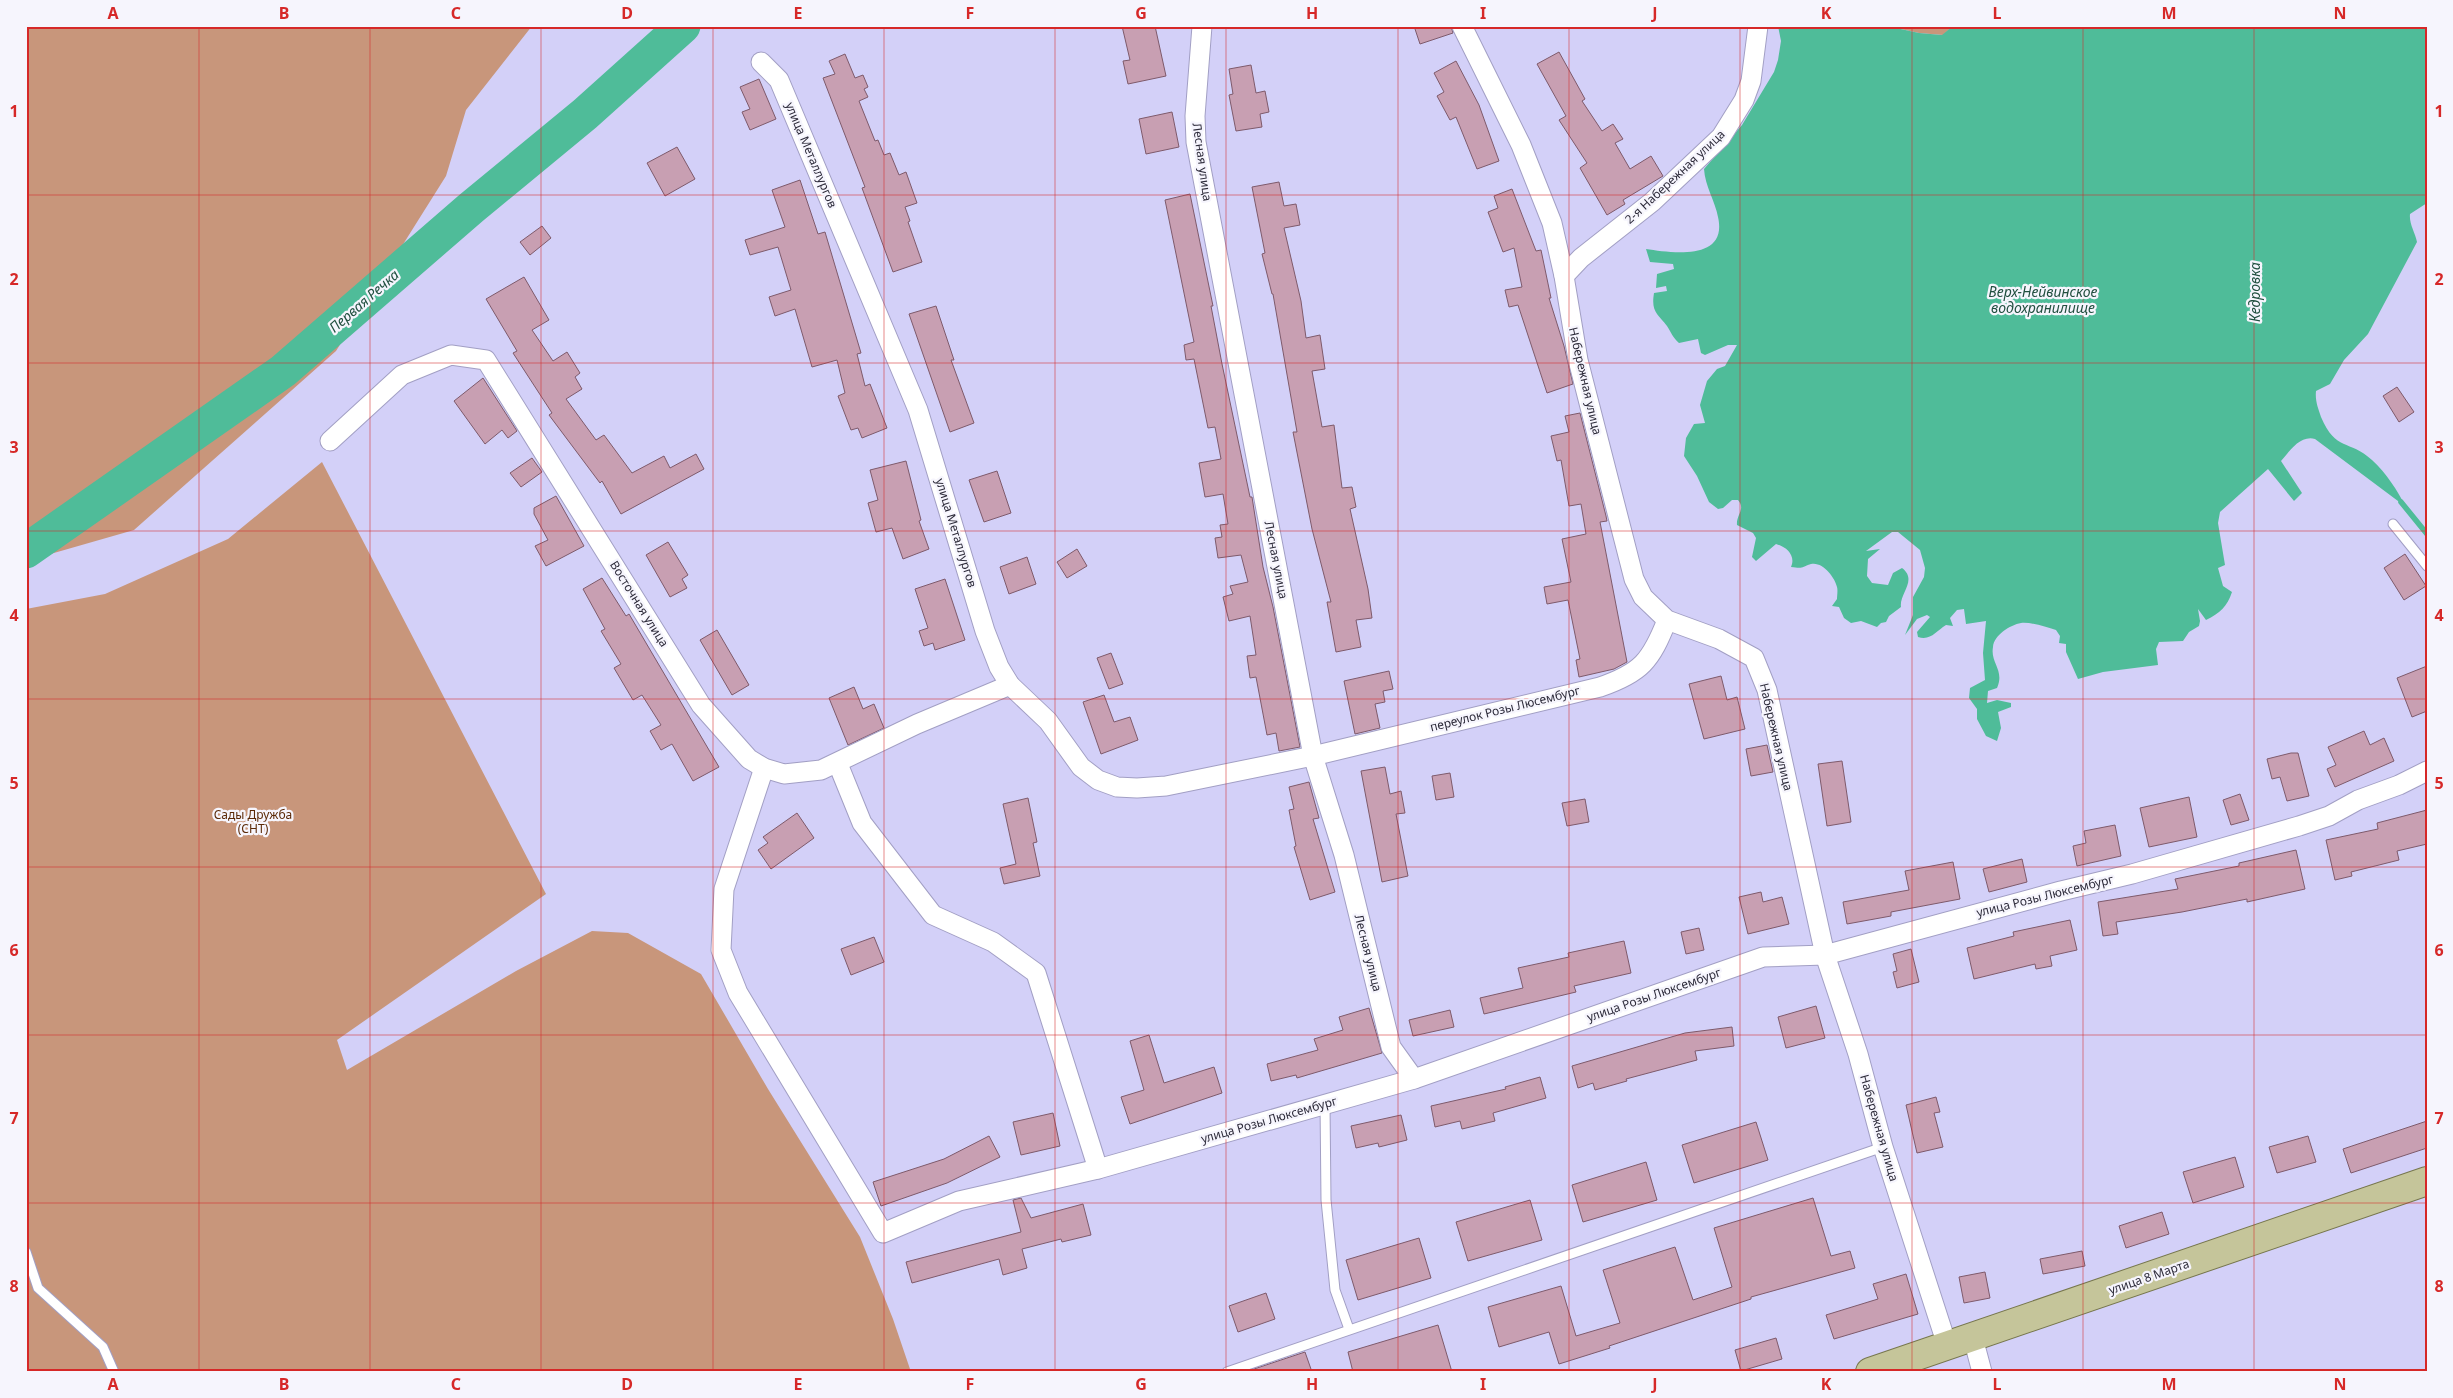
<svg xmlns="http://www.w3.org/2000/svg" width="2453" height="1398" font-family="'Noto Sans',sans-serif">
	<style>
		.green { fill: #c8967b }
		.water { fill: #4fbc99 }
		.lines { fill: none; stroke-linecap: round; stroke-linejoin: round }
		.stream { stroke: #4fbc99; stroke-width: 5.5 }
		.river { stroke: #4fbc99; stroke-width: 35 }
		.building { fill: #c89fb2; stroke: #7e5a6b }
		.service-casing { stroke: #a29fc4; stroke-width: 11 }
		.minor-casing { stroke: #a29fc4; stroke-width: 21 }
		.primary-casing { stroke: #76764d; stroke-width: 30 }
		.service { stroke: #fff; stroke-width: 9 }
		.minor { stroke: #fff; stroke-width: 19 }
		.primary { stroke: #c5c59a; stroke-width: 28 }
		.grid { fill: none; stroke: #d62828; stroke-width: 1; stroke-opacity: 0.55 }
		.labels { text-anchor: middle; stroke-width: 4.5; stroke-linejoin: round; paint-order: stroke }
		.street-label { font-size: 12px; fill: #2d2b3a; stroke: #f6f5fd }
		.park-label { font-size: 12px; fill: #5b2907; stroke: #f6f5fd }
		.water-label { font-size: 14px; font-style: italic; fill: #225040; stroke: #f6f5fd }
		.neatline { fill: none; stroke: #d62828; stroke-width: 2 }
		.grid-label { font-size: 16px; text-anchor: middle; font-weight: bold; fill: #d62828 }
	</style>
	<rect width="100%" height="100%" fill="#d3d0f8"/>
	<g class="green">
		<polygon points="26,26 532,26 466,110 446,176 336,351 134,530 26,561"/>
		<polygon points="1887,26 1953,26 1943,35 1919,33"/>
		<polygon points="322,462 546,894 337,1040 347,1070 516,971 592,931 628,933 701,974 768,1089 860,1237 893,1319 911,1372 26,1372 26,609 105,594 228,539"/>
	</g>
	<path class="water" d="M1778,26H1887L1919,33L1942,35L1953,26H2427V203L2410,214C2409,224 2415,232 2417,242L2368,334L2344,360L2330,384L2316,391C2315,401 2318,408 2321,417C2336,452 2349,439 2372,460C2387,474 2397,490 2406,507L2315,439C2300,435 2290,451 2281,461L2302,493L2294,501L2268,469L2220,512L2218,523L2225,565L2218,568L2223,586L2232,592C2227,607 2220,613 2206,620L2198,609L2200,621L2199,626L2189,632L2183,641L2159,642L2156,649L2158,665L2103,672L2078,679L2066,652V644L2059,643L2060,636L2056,630C2046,627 2032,622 2021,623C2010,625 1994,635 1993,647C1990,663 2005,670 1997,688L1988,691L1987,703L1997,700L2011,703V707L1998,712L2001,728L1997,741L1986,736L1977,719V709L1969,698L1970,688L1985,680L1983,653L1986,621L1966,624L1964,609L1957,610L1950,618L1953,626L1946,625C1936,631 1931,641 1918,637L1917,632L1930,617L1927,615L1917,619L1905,635L1913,615V597L1924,577L1925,568L1920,550L1898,532H1892L1866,551L1880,549L1868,559L1867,576L1872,583L1888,585L1893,573L1902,568C1918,580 1899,594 1901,607L1889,616L1886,622L1881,623L1877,627L1861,621L1851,623L1844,618L1839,607L1832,606L1837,599C1837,596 1838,590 1837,587C1835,577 1822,561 1811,564C1801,567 1804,569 1791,567C1796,556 1787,547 1776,544L1756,561L1752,557L1756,538L1753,533L1737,525C1736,515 1746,509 1738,500H1732L1723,508L1718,509L1709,502L1697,476L1684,456L1686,438L1694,424L1705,423L1700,405L1707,381L1717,369L1725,366L1737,345H1728L1705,355L1701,353L1698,339L1679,343C1673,338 1671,332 1667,326C1657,313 1651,312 1654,293L1667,291L1666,286L1656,288L1657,274L1674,269L1673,264L1650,262L1646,249C1672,253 1728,261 1718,217C1715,201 1705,186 1704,169L1742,125L1774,72L1778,60L1781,41Z"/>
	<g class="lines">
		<polyline class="stream" points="2401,502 2427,534"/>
		<polyline class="river" points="26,551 283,371 471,208 585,114 683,26"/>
	</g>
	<g class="building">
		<polygon points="1122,26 1155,26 1166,76 1128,84 1123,61 1130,60"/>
		<polygon points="1414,26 1451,26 1453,33 1420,44"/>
		<polygon points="1559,52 1585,99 1582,101 1602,131 1613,124 1623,139 1615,143 1630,169 1651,156 1663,176 1623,200 1625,204 1607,215 1580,168 1587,163 1559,120 1566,116 1537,64"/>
		<polygon points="845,54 855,78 863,75 868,87 864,89 868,97 859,101 875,141 878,140 884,155 890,153 899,175 906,172 917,203 905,207 910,221 908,222 922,262 893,272 862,188 865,187 823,78 835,74 829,61"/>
		<polygon points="1456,61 1479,105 1499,161 1477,169 1456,117 1450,120 1437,96 1444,92 1434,73"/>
		<polygon points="1251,65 1256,93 1265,91 1269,112 1260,114 1262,127 1236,131 1229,95 1233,94 1229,69"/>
		<polygon points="759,79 776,119 750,130 742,112 750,109 740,87"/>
		<polygon points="1172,112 1179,147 1146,154 1139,119"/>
		<polygon points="677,147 695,179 665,196 647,163"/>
		<polygon points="800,180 818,234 825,232 861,353 857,354 865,386 870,384 887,428 862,438 858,428 851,430 838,396 845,393 837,360 812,367 795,309 775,316 769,297 791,290 778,247 750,255 745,240 785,227 772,190"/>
		<polygon points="1279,182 1284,206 1296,204 1300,225 1284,228 1301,301 1306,338 1320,335 1325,369 1312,371 1322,427 1334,425 1342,488 1352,487 1356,507 1350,509 1368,589 1372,618 1356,620 1361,647 1336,652 1327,602 1331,602 1312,529 1293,432 1297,432 1273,294 1272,294 1262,254 1265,253 1252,187"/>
		<polygon points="1512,189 1536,251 1541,250 1551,298 1549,298 1564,346 1573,384 1547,393 1518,305 1509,307 1505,290 1522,287 1514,248 1503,252 1488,212 1498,208 1494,196"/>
		<polygon points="1190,194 1213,306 1211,306 1222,364 1250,497 1252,497 1263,567 1273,607 1300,747 1279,751 1276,733 1267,735 1256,677 1250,678 1247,656 1256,655 1250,616 1229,621 1223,597 1233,594 1230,586 1248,582 1241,555 1218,558 1215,538 1222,537 1220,525 1228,524 1223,494 1205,497 1199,463 1221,459 1215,427 1208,428 1194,359 1186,360 1184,345 1194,342 1165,200"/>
		<polygon points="542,226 551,238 530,255 520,242"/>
		<polygon points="524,277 549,320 532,330 553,361 567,352 580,373 575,377 582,389 566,399 596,440 604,435 632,473 664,456 670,468 696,454 704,469 621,514 602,481 600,483 549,415 552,413 513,353 517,351 486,299"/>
		<polygon points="936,306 954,360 951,360 974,423 950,432 909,314"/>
		<polygon points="483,378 517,431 508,438 502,430 485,444 454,401"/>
		<polygon points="2397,387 2414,412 2399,422 2383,396"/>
		<polygon points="1580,413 1606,516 1607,521 1600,522 1627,662 1614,669 1579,677 1576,660 1580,659 1568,600 1547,604 1544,587 1571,582 1562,539 1586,534 1581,504 1569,506 1561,460 1557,461 1551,436 1569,432 1565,416"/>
		<polygon points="532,458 542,472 521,487 510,473"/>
		<polygon points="906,461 921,520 919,521 929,549 903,559 892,528 876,532 868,503 878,500 870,470"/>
		<polygon points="997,471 1011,513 984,522 969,480"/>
		<polygon points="556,496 584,546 546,566 535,546 548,540 534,514 534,508"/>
		<polygon points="668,542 688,575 682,579 687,588 670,597 646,555"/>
		<polygon points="1077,549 1087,566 1067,578 1057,562"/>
		<polygon points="2405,554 2426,586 2404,600 2384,568"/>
		<polygon points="1027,557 1036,584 1009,594 1000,567"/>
		<polygon points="602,578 626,616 629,614 719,767 693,781 672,744 661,750 650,731 661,725 642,695 633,700 614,668 621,664 601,631 605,629 583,589"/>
		<polygon points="945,579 965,640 935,650 933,643 924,646 919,631 928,628 915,589"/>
		<polygon points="717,630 749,685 732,695 700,640"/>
		<polygon points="1111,653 1123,684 1109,689 1097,658"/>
		<polygon points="2427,666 2427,711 2412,717 2397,678"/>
		<polygon points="1389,671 1393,689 1383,691 1385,702 1375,704 1380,728 1355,734 1344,681"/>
		<polygon points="1721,676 1727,700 1737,697 1745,729 1704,739 1689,684"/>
		<polygon points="854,687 863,709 874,704 884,728 848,745 829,698"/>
		<polygon points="1104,695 1114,722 1130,717 1138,740 1101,754 1083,702"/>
		<polygon points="2364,731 2370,745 2384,738 2394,761 2335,787 2327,769 2336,765 2328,747"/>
		<polygon points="1767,745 1773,772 1751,776 1746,749"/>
		<polygon points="2291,753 2298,753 2309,796 2287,801 2280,777 2272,779 2267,759"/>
		<polygon points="1842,761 1851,822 1827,826 1818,764"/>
		<polygon points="1385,767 1390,794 1401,791 1405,813 1396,814 1408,876 1382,882 1361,771"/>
		<polygon points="1450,773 1454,797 1436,800 1432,776"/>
		<polygon points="1309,782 1319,818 1313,819 1335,892 1310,900 1294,847 1296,846 1289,810 1294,809 1289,787"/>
		<polygon points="2240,794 2249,820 2231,825 2223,800"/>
		<polygon points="2189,797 2197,837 2149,847 2140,808"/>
		<polygon points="1028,798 1037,842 1033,843 1040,876 1004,884 1000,868 1016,864 1003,804"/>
		<polygon points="1585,799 1589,822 1567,826 1562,803"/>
		<polygon points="2427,810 2427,844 2397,851 2399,860 2351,872 2352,876 2335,880 2326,840 2378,829 2377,823"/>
		<polygon points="797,813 814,838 771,869 758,850 768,843 763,837"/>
		<polygon points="2115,825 2121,856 2077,866 2073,846 2086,843 2084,831"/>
		<polygon points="2296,850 2305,889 2247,902 2247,899 2182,912 2116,922 2118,934 2103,936 2098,902 2178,889 2175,879 2239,866 2239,863"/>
		<polygon points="2022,859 2027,882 1989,892 1983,869"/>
		<polygon points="1953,862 1960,899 1891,912 1891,916 1847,924 1843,902 1909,890 1905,871"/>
		<polygon points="1761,892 1763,902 1782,897 1789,924 1748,934 1739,897"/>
		<polygon points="2070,920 2077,950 2050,956 2052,966 2036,969 2035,964 1974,979 1967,948 2014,936 2013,932"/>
		<polygon points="1699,928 1704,950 1686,954 1681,932"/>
		<polygon points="874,937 884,962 851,975 841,949"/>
		<polygon points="1624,941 1631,973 1574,986 1576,992 1484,1014 1480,998 1523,988 1518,968 1569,957 1568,953"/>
		<polygon points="1911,949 1919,982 1897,988 1893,972 1897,971 1893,954"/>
		<polygon points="1816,1006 1825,1038 1786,1048 1778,1017"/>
		<polygon points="1369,1008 1382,1053 1297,1078 1296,1075 1271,1081 1267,1064 1318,1050 1314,1039 1343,1030 1339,1017"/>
		<polygon points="1450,1010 1454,1027 1413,1036 1409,1020"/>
		<polygon points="1732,1027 1734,1046 1695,1051 1697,1060 1626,1079 1627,1081 1595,1090 1593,1083 1578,1088 1572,1066 1685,1033"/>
		<polygon points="1149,1035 1164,1083 1214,1067 1222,1093 1130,1124 1121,1097 1144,1090 1130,1041"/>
		<polygon points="1540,1077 1546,1098 1493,1113 1495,1121 1462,1129 1460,1121 1435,1127 1431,1106 1506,1089 1505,1087"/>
		<polygon points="1936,1097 1940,1112 1934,1113 1943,1147 1917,1153 1906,1105"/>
		<polygon points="1053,1113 1060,1146 1021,1155 1013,1122"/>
		<polygon points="1401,1115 1407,1140 1379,1147 1378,1143 1356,1148 1351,1126"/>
		<polygon points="2427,1121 2427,1148 2351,1173 2343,1149"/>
		<polygon points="1756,1122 1768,1160 1694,1183 1682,1145"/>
		<polygon points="989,1136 1000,1157 947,1183 881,1206 873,1182 944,1159"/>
		<polygon points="2308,1136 2316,1162 2277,1173 2269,1147"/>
		<polygon points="2235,1157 2244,1187 2193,1203 2183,1172"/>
		<polygon points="1646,1162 1657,1200 1583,1222 1572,1185"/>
		<polygon points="1021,1198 1031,1218 1083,1204 1091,1235 1062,1242 1061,1239 1022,1249 1027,1268 1003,1275 999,1259 912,1283 906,1262 1021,1232 1013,1200"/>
		<polygon points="1813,1198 1831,1256 1850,1251 1855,1268 1751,1297 1751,1299 1609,1346 1610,1348 1559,1364 1549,1332 1499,1347 1488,1307 1561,1286 1576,1336 1620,1323 1603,1270 1675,1247 1693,1300 1732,1287 1714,1228"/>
		<polygon points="1530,1200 1542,1240 1468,1261 1456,1222"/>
		<polygon points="2162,1212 2169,1234 2126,1248 2119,1226"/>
		<polygon points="1419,1238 1431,1278 1358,1300 1346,1260"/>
		<polygon points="2082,1251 2085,1266 2043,1274 2040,1259"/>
		<polygon points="1985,1272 1990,1298 1964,1303 1959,1277"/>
		<polygon points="1906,1274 1918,1314 1834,1339 1826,1315 1878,1299 1873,1284"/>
		<polygon points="1266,1293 1275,1319 1238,1332 1229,1306"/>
		<polygon points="1438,1325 1452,1372 1353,1372 1348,1352"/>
		<polygon points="1776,1338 1782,1359 1741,1371 1735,1350"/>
		<polygon points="1305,1352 1312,1372 1251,1372 1251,1370"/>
	</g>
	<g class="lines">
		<defs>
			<g id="service">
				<polyline points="2393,524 2427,566"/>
				<polyline points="1325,1104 1326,1200 1335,1290 1349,1329"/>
				<polyline points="26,1252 38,1288 103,1347 114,1372"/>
				<polyline points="1227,1372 1883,1147"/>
			</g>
			<g id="minor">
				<polyline points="1202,26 1195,116 1196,142 1313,756 1344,855 1391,1047 1414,1079"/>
				<polyline points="1462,26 1521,145 1552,223 1564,276 1578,360 1634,579 1643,597 1667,620 1719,639 1754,658 1767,690 1825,955 1858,1054 1883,1147 1947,1345"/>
				<path d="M761,62L779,80L918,410L985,631L999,667L1010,685L1048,721L1081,767L1098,780L1117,787L1137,788L1166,786L1313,756L1600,687C1641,673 1651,661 1667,620"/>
				<polyline points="1564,276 1581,258 1652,202 1721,137 1744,100 1751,81 1758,26"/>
				<polyline points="330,441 402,375 451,355 486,360 701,705 749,759 764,768 784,774 821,770 917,724 1010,685"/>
				<polyline points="838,764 862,823 933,915 993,942 1036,973 1098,1169"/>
				<polyline points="764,768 724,889 721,950 738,993 883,1233 959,1201 1098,1169 1414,1079 1763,957 1825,955 2061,891 2132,874 2299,826 2329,816 2358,800 2399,785 2427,771"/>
				<polyline points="1973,1338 1982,1372"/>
			</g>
			<polyline id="primary" points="1870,1372 2427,1181"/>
		</defs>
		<use href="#service" class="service-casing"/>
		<use href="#minor" class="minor-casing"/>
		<use href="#primary" class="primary-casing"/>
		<use href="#service" class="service"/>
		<use href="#minor" class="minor"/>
		<use href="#primary" class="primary"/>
	</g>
	<path class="grid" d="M199,26V1372M370,26V1372M541,26V1372M713,26V1372M884,26V1372M1055,26V1372M1226,26V1372M1398,26V1372M1569,26V1372M1740,26V1372M1912,26V1372M2083,26V1372M2254,26V1372M26,195H2427M26,363H2427M26,531H2427M26,699H2427M26,867H2427M26,1035H2427M26,1203H2427"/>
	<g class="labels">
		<g class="street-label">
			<text transform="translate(811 155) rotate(67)" y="4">улица Металлургов</text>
			<text transform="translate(1202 162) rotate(82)" y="4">Лесная улица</text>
			<text transform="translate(1675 177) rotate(-43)" y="4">2-я Набережная улица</text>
			<text transform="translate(1585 381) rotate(77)" y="4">Набережная улица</text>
			<text transform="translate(956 533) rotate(73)" y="4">улица Металлургов</text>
			<text transform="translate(1276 560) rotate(79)" y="4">Лесная улица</text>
			<text transform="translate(639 604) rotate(58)" y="4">Восточная улица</text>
			<text transform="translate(1505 709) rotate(-14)" y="4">переулок Розы Люсембург</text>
			<text transform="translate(1776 737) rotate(77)" y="4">Набережная улица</text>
			<text transform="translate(2045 896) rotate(-14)" y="4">улица Розы Люксембург</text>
			<text transform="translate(1368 953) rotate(76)" y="4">Лесная улица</text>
			<text transform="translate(1654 995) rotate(-19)" y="4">улица Розы Люксембург</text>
			<text transform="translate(1269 1120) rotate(-16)" y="4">улица Розы Люксембург</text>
			<text transform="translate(1879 1128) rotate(74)" y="4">Набережная улица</text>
			<text transform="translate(2149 1277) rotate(-19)" y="4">улица 8 Марта</text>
		</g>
		<g class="park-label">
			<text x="253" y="819">Сады Дружба<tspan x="253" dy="14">(СНТ)</tspan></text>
		</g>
		<g class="water-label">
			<text x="2043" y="297">Верх-Нейвинское<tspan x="2043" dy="16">водохранилище</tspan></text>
			<text transform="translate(2255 292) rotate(-90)" y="5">Кедровка</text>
			<text transform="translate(364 301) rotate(-41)" y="5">Первая Речка</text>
		</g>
	</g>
	<rect width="2453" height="1398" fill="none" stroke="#f6f5fd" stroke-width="55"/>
	<rect x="28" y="28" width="2398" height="1342" class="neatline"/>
	<g class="grid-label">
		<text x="113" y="19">A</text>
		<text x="284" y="19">B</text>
		<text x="456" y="19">C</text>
		<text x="627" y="19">D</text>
		<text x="798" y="19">E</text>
		<text x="970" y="19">F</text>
		<text x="1141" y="19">G</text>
		<text x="1312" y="19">H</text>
		<text x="1483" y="19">I</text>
		<text x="1655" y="19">J</text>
		<text x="1826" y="19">K</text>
		<text x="1997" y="19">L</text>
		<text x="2169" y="19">M</text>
		<text x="2340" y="19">N</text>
		<text x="14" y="117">1</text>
		<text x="2439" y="117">1</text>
		<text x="14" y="285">2</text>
		<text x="2439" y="285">2</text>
		<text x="14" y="453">3</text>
		<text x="2439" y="453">3</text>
		<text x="14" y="621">4</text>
		<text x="2439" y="621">4</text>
		<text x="14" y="789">5</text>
		<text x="2439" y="789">5</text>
		<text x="14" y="956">6</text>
		<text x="2439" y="956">6</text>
		<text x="14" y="1124">7</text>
		<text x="2439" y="1124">7</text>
		<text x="14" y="1292">8</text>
		<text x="2439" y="1292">8</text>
		<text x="113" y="1390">A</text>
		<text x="284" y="1390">B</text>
		<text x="456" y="1390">C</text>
		<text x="627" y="1390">D</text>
		<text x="798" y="1390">E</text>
		<text x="970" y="1390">F</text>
		<text x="1141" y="1390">G</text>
		<text x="1312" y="1390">H</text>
		<text x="1483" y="1390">I</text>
		<text x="1655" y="1390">J</text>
		<text x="1826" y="1390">K</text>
		<text x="1997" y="1390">L</text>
		<text x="2169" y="1390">M</text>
		<text x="2340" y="1390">N</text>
	</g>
</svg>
